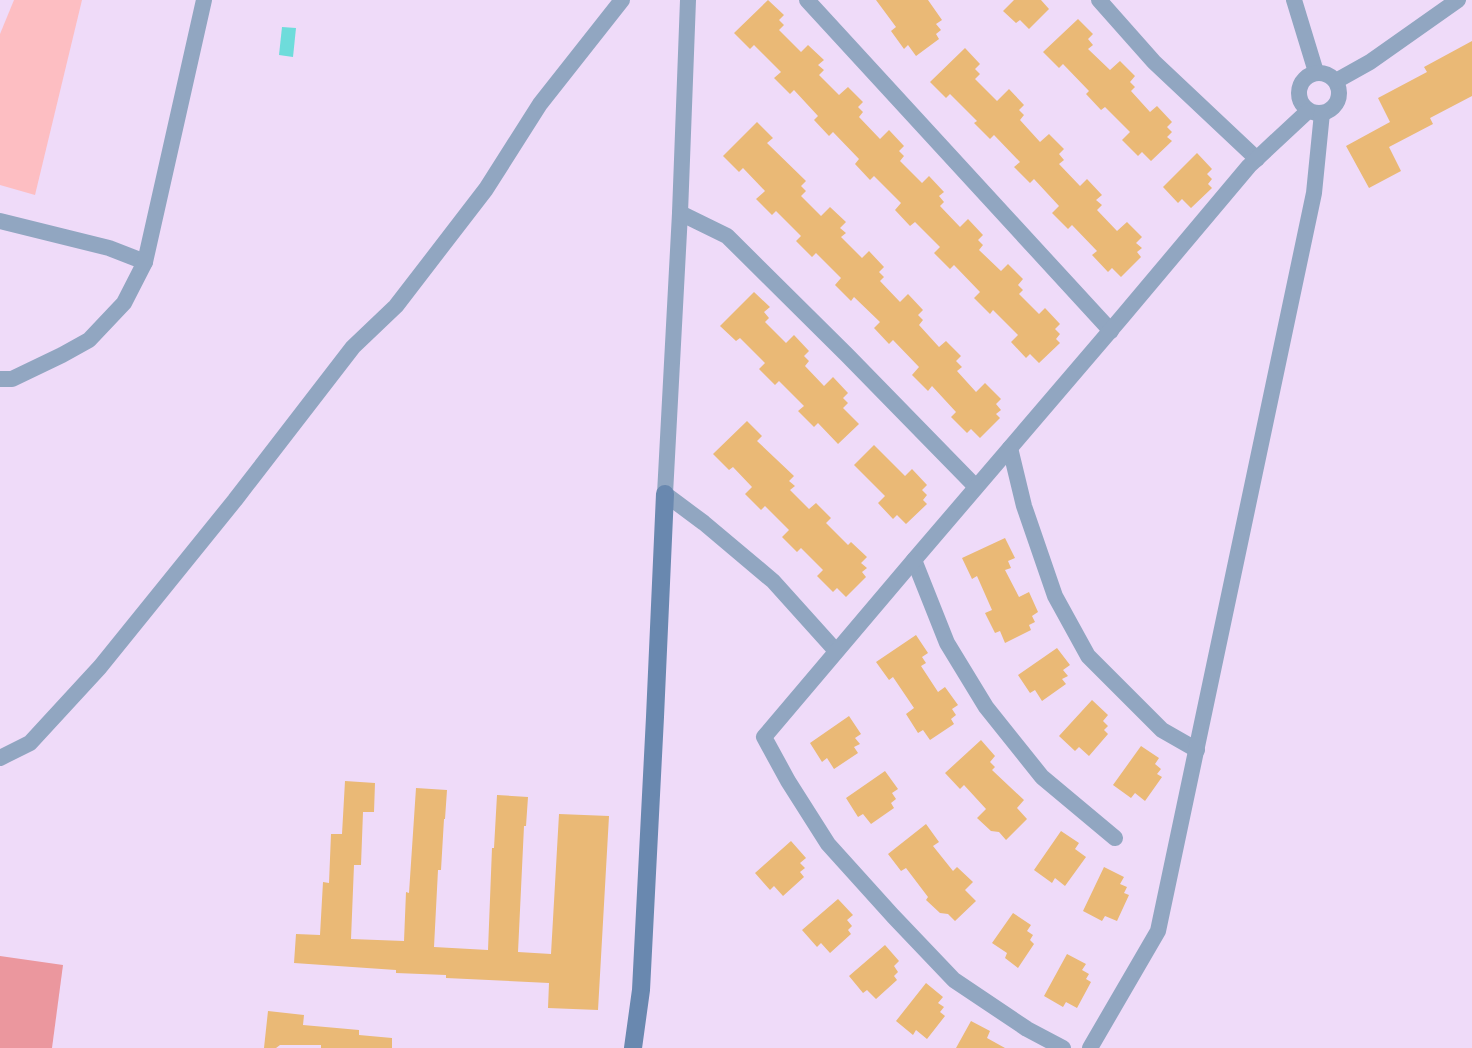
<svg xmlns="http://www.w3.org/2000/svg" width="1472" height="1048" font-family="Merriweather,serif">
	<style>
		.green { fill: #fdbec2 }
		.forest { fill: #eb979e }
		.water { fill: #6edcdb }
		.building { fill: #eab976 }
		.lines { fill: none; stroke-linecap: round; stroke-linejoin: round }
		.street { stroke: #91a6c1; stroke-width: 16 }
		.secondary { stroke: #6988af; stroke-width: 18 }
	</style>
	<rect width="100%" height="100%" fill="#efdbf9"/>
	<polygon class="green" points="14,0 82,0 35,195 0,185 0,34"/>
	<polygon class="forest" points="0,956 63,965 52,1048 0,1048"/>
	<polygon class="water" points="282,27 296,28 293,57 279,55"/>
	<g class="building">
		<polygon points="768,0 784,15 779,20 784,25 779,30 801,52 808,45 824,60 818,65 824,70 819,75 839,95 848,87 863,102 858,107 863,112 859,117 880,139 889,130 904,146 899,151 904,156 900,161 922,183 929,176 944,192 939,196 944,202 940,206 960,227 968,219 983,235 978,240 983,245 979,250 1001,271 1008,264 1023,279 1018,285 1023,290 1019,294 1039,314 1045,308 1060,324 1055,329 1060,334 1056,339 1060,343 1039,363 1030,354 1026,358 1011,342 1018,335 993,310 990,314 974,298 980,292 954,265 950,269 934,253 940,247 915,222 910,226 895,210 901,203 874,176 870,180 855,164 859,159 833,132 829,136 814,120 818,116 794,90 790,94 774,78 781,72 754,45 750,49 734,33"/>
		<polygon points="876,0 928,0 942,20 936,24 941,30 936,34 939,39 916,56 908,45 904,49 891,31 896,27"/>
		<polygon points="1014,0 1041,0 1049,9 1029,29 1020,20 1016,23 1003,11"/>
		<polygon points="1078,19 1093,34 1088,39 1093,45 1088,49 1110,70 1120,61 1135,76 1130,82 1135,87 1131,91 1150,112 1157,106 1172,122 1167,127 1172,132 1167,137 1172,141 1151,161 1142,152 1138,156 1122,140 1130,132 1105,107 1101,110 1086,94 1089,91 1063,64 1059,68 1043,52"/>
		<polygon points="1472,41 1472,96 1430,118 1433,124 1389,147 1401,171 1369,188 1346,146 1390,122 1378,98 1427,72 1424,67"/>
		<polygon points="965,48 980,64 975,69 980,74 975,79 997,101 1009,89 1024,105 1019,110 1024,115 1020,120 1040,142 1049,134 1064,149 1059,154 1064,160 1059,164 1080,186 1087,179 1102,195 1096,200 1102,205 1097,210 1117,231 1127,222 1142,237 1136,243 1142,248 1137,252 1141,257 1121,277 1112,268 1108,272 1092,255 1097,251 1072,225 1068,229 1052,213 1059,206 1034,179 1030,183 1014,167 1020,162 994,135 990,139 974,123 977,121 950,94 946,98 930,82"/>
		<polygon points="757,122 773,138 767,143 806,181 801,186 806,191 801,196 821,216 830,207 846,222 840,228 846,233 841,237 862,258 869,251 884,267 879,272 884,277 880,281 900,302 908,294 923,310 918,315 923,320 919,325 939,347 946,341 961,356 956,361 962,367 957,371 976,392 985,383 1001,399 996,404 1001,410 996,414 1000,418 980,438 971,429 967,433 951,417 956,412 932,386 928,391 912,375 919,367 893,340 889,344 874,328 880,322 854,297 851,301 835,285 841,278 816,253 812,257 796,241 801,236 776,211 772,215 756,199 765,191 743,168 739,172 723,156"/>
		<polygon points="1197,153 1212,169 1207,174 1212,179 1208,184 1212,188 1191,208 1182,199 1178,203 1163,187"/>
		<polygon points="754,292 770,307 764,312 769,318 765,322 786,343 794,335 809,351 804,356 809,361 805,366 824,386 833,377 848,393 843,398 848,403 843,408 859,424 838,444 818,423 814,427 798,411 804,406 779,381 775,385 759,369 765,363 740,338 736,341 720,326"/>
		<polygon points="747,421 762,436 757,441 794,476 789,481 795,486 790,490 809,509 816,503 831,518 826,523 848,545 851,542 867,557 861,563 867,568 862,572 866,577 846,597 837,588 833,592 817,576 823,570 801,548 797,552 782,537 789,530 765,506 761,510 745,494 752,487 733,467 729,470 713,454"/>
		<polygon points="874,445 905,476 912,469 927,485 922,490 927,495 923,500 927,504 906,524 897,515 893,519 878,503 885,496 854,465"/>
		<polygon points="1005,538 1015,558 1008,561 1011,568 1005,570 1019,597 1029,592 1038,612 1032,616 1035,622 1029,625 1031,630 1005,643 1000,631 995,633 985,613 992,610 977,576 972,579 962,558"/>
		<polygon points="916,635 928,653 922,657 926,663 921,666 938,692 945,687 958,705 952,709 956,715 951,719 954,724 930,740 923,730 918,733 906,714 914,708 893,677 889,680 876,662"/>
		<polygon points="1057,648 1070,665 1063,670 1068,676 1062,679 1066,684 1042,701 1035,690 1030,693 1018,675"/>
		<polygon points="1092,700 1108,715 1103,721 1108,726 1104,730 1108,734 1089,756 1079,747 1075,751 1059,736"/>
		<polygon points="849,716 861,734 855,738 860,744 854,747 858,753 834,769 827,758 822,762 810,743"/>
		<polygon points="981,740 995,756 990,762 995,767 992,770 1024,800 1017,808 1027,819 1006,840 999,832 991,831 977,818 986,809 964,785 960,789 945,773"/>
		<polygon points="1141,746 1159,758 1155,764 1161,769 1157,774 1162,777 1145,801 1135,793 1131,798 1113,785"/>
		<polygon points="885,771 898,789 892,793 896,799 891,803 894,808 871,824 863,814 858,817 846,798"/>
		<polygon points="345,781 375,783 374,812 363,812 361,865 354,865 351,939 404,941 406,892 409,893 416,788 447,790 445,819 444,819 441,870 438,870 434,947 488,950 492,848 494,848 497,795 528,797 526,826 524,826 518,952 551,954 559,814 609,816 598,1010 548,1008 549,983 446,978 446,975 396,973 396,970 294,963 296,934 320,935 323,882 329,883 331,834 342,834"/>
		<polygon points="926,824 939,842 933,846 953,871 957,867 973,882 965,890 976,901 955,921 948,914 940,913 926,900 928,897 906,868 901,871 888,854"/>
		<polygon points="1061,831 1079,843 1075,849 1086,857 1065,886 1055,878 1052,883 1034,870"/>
		<polygon points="791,841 806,858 800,863 805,868 800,872 804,877 783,896 774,886 770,890 755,873"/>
		<polygon points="1104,867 1124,877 1120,884 1127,887 1124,893 1129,895 1117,921 1105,916 1102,921 1083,911"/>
		<polygon points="838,899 853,915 847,920 852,926 848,930 851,934 830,953 821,943 817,947 802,930"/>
		<polygon points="1013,913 1031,925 1027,931 1033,935 1030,940 1034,944 1018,968 1005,958 1007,953 992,943"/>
		<polygon points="885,945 899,961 894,966 898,972 894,976 897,980 876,999 867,990 863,993 849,976"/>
		<polygon points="1067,954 1086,964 1082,970 1089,974 1086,979 1091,982 1077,1008 1066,1002 1063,1007 1044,996"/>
		<polygon points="926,983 943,997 938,1003 944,1007 940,1012 945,1016 927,1039 916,1030 913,1035 896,1021"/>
		<polygon points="268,1011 304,1015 303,1025 359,1030 359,1035 392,1038 392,1048 321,1048 321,1045 280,1045 276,1048 264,1048"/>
		<polygon points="971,1021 990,1031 987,1038 1005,1048 956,1048"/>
	</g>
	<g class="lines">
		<g class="street">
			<polyline points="688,0 680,213 665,494 704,523 773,581 836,651"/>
			<polyline points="807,0 1111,331"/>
			<polyline points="1099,0 1154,62 1257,159"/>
			<polyline points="1294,0 1316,72"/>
			<circle cx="1319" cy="93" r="20"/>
			<polyline points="1336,81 1370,62 1458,0"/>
			<polyline points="680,213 727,236 847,355 976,487"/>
			<polyline points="0,221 109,248 145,262"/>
			<polyline points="0,379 12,379 62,355 89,340 124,303 145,262 204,0"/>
			<polyline points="1010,448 1024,506 1055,596 1088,656 1162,730 1197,750"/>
			<polyline points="914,560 947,643 986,707 1042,777 1115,838"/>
			<polyline points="0,758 30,743 100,667 235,500 353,347 396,306 486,189 540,104 622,0"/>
			<polyline points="1063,1048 1027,1029 954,980 893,916 828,844 788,781 764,737 914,560 1122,317 1249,166 1308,111"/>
			<polyline points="1090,1048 1158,931 1314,193 1322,113"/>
		</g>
		<polyline class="secondary" points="633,1048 641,990 655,717 665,494"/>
	</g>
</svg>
